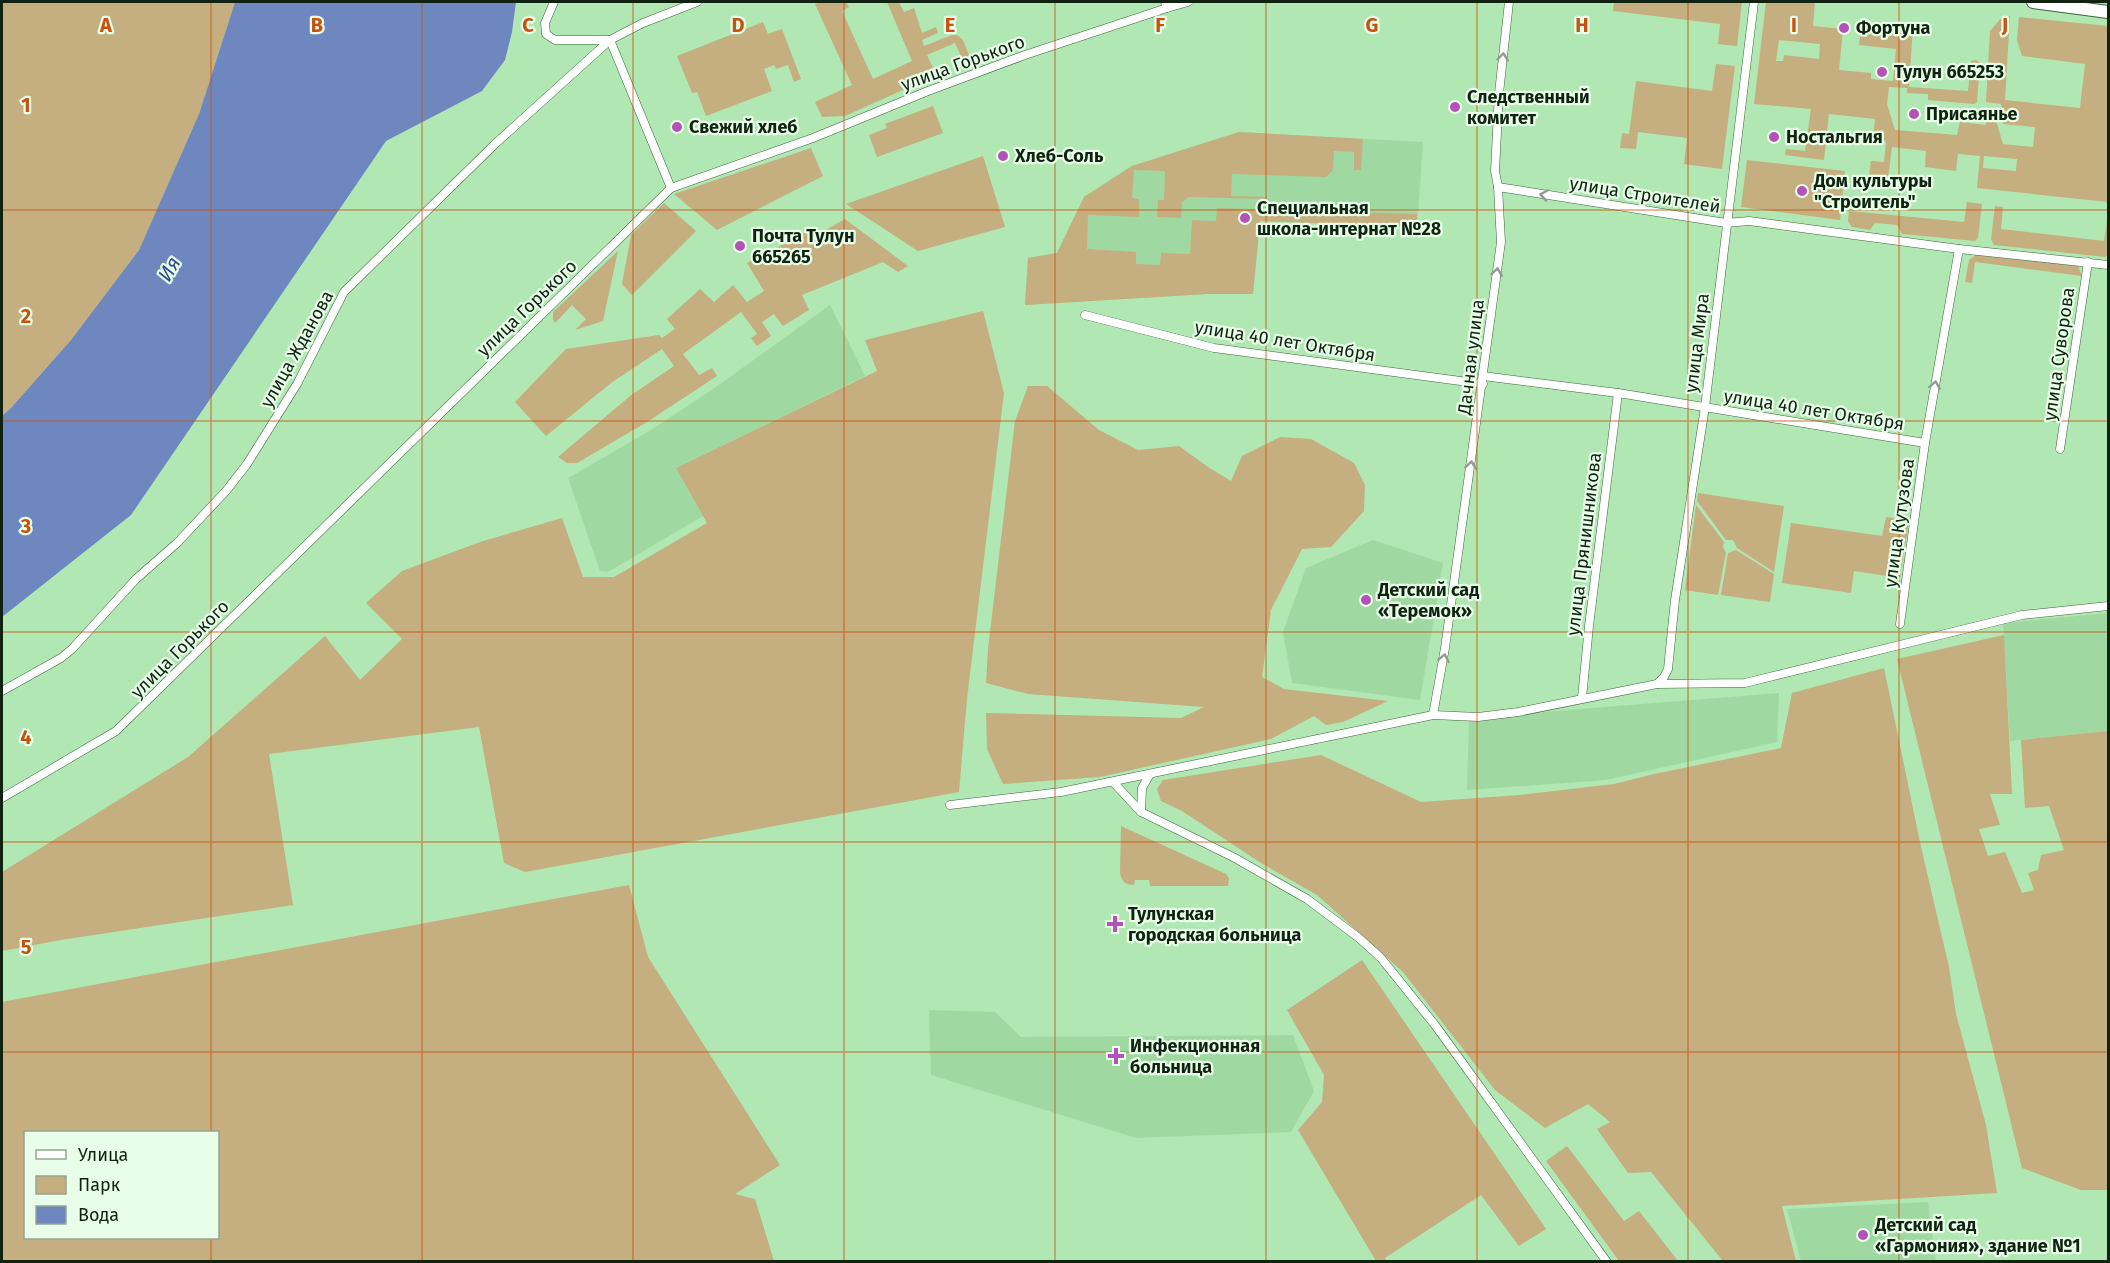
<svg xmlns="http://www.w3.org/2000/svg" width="2110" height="1263" font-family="'Fira Sans',sans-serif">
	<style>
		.built { fill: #9fd9a1 }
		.green { fill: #c5ae7f; fill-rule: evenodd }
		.water { fill: #6e87bf }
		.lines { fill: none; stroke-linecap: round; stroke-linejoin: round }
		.minor-casing { stroke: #38693b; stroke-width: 9 }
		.trunk-casing { stroke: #38693b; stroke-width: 14 }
		.minor { stroke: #fff; stroke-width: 8 }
		.trunk { stroke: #fff; stroke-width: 12 }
		.oneway { stroke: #939c93 }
		.grid { fill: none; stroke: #c7510d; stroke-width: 1.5; stroke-opacity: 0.55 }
		.poi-dot { fill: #b452b9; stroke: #e9fee9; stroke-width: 2 }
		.labels { text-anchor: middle; stroke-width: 4.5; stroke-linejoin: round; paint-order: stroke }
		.poi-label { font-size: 18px; font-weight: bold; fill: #0f2310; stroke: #e9fee9; text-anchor: start }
		.street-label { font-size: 18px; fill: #0f2310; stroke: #e9fee9 }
		.water-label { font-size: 20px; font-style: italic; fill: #2d498f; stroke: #e9fee9 }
		.grid-label { font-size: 20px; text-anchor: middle; font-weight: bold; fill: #c7510d; stroke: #e9fee9; stroke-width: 4.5; stroke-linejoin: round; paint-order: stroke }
	</style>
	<rect width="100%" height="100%" fill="#b1e7b2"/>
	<g class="built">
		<polygon points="1239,132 1423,142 1417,227 1260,221 1253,294 1207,294 1025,305 1028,258 1057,253 1084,197 1132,166"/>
		<polygon points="830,305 865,376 676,468 703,516 608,572 600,571 568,478 651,430 716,387"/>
		<polygon points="1373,540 1443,563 1420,700 1292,683 1283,632 1306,568"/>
		<polygon points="2108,613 2108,731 2010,741 2003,623"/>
		<polygon points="1779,693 1777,742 1606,780 1467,790 1469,718"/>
		<polygon points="929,1010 995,1012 1021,1037 1293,1035 1314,1091 1291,1132 1136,1138 931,1075"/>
		<polygon points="1928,1202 1936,1261 1801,1261 1787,1209"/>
	</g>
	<g class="green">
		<polygon points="2,2 235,2 199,114 139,250 71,340 10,409 2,416"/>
		<polygon points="821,2 846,2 849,7 842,11 873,79 912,61 887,2 899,2 904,12 914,8 922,33 936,27 938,33 922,40 924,46 952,35 957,35 963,40 971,60 964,63 955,43 927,55 936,75 845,116 822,117 815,102 852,85 815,4"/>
		<polygon points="1614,2 1742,2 1737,46 1718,44 1720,24 1613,11"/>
		<path d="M1766,2H1815L1813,26L1843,29L1839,70L1871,73V79L1893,81L1896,49L1859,45L1862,22L1913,27L1909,87L1968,91L1971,61L1976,60L1980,63L1977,102L1974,104L1928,100V94L1907,93V88L1889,87L1887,104L1895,130L1957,135L1960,122L1986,125L1987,114H1994L2003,144L2033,147L2035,127L2003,124L2001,104L1986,102L1990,31L2003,16H2010L2005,100L2080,108L2085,64L2022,56L2017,40L2019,17L2108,26V202L1977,188L1980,156L1958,154L1956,171L1925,167L1926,151L1892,147L1888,178L1869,176L1871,161L1884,162L1886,141L1873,139L1875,119L1829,114L1824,160L1785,155L1786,149L1805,151L1811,109L1754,104ZM1779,40L1820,44L1819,59L1784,55L1783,61H1776ZM1984,156L2017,159L2016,171L1983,168Z"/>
		<polygon points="763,22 768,34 782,29 801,79 794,82 788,65 776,69 774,65 764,69 772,91 706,116 697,92 692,93 677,56"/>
		<polygon points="1716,64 1735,66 1722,169 1684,164 1687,138 1638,132 1636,149 1620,148 1622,133 1629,134 1636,81 1712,91"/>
		<polygon points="933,106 943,133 877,157 869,135 887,128 885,124"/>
		<polygon points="1239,132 1363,139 1361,170 1354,170 1354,152 1334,151 1333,170 1326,177 1232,174 1231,196 1267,197 1267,199 1189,197 1182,202 1181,218 1157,217 1158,200 1164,200 1165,171 1134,170 1132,198 1139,199 1139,217 1088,215 1087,249 1136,252 1136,264 1160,265 1161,253 1190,254 1192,220 1216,221 1217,208 1417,214 1417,227 1260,221 1253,294 1207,294 1025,305 1028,258 1057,253 1084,197 1132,166"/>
		<polygon points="811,148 823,176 717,230 674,194"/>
		<polygon points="983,156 1005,227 918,251 846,204"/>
		<polygon points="1747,160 1845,171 1840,220 1741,207"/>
		<polygon points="1967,202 1982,204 1978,238 1975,241 1902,234 1897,225 1875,223 1870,230 1852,227 1848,221 1849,211 1964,222"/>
		<polygon points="664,203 696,231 632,295 622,284 631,235"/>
		<polygon points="1995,206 2003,207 2001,229 2104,241 2107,221 2108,221 2108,255 2105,257 1994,245 1991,239"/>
		<polygon points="845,219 908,266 898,272 883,262 802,295 809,310 783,326 774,314 762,322 771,336 757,346 751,338 757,334 741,312 683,354 699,375 712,368 717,376 647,422 577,463 567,463 558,457 630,396 674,366 662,349 611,383 546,436 515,402 566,349 659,335 662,338 675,329 667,319 700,289 714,302 733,285 747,302 764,291 747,263 810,230 815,236"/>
		<polygon points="618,251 603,321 575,330 586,319 572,305 555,323 553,320 553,312"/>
		<polygon points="1977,254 2078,266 2082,276 1975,262 1972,283 1965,282 1969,260"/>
		<polygon points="983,311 1004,393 967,699 959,792 525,872 504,863 479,727 269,754 293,905 61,940 2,951 2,872 188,757 325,636 360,680 402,639 366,603 402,571 480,542 562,518 583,577 614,577 707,523 676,468 877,371 865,340"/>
		<polygon points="1028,386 1047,386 1099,430 1138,450 1179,446 1208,467 1231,481 1242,456 1280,437 1311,439 1354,463 1365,485 1364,511 1331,547 1302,549 1271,610 1262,677 1284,689 1388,701 1343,722 1326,725 1314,716 1271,739 1100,777 1003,784 987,749 986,713 1181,718 1204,707 1028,694 986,683 988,649 1015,421"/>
		<polygon points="1698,493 1784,506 1774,572 1737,548 1733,540 1726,540 1697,501"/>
		<polygon points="1696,505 1724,542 1723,547 1726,553 1718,595 1685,590"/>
		<polygon points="1886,517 1909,520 1900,578 1854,571 1851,593 1782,583 1791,523 1882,536"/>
		<polygon points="1736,550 1774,574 1770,602 1721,595 1728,553"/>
		<polygon points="2004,635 2012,794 1990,794 2000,825 1979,829 1988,856 2005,852 2022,893 2034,890 2028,873 2038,870 2041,855 2064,850 2049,806 2025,808 2021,740 2108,731 2108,1190 2081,1190 2022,1168 1897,659"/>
		<polygon points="1884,668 1921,847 1949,967 1956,1014 1986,1125 1997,1193 1782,1206 1796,1261 1723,1261 1651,1172 1628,1173 1597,1129 1610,1122 1588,1104 1545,1128 1495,1090 1403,972 1317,895 1261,863 1182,811 1161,801 1157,789 1163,780 1321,755 1421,802 1520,795 1614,784 1654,774 1781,748 1792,693"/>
		<path d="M1121,826L1226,874L1229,878L1228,886H1150L1149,880H1135L1134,885C1125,885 1121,881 1120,872Z"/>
		<path d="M629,885L648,957L780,1165L735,1194L755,1199L774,1261H2V1002ZM26,1132H218V1238H26Z"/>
		<polygon points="1362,960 1546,1229 1519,1246 1481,1195 1385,1258 1386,1261 1376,1261 1298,1130 1322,1102 1324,1075 1287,1010"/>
		<polygon points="1567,1146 1624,1221 1639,1211 1678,1261 1619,1261 1546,1161"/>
	</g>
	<polygon class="water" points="235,2 516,2 512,32 505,60 482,91 386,141 131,515 2,617 2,416 10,409 71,340 139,250 199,114"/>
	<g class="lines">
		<defs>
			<g id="minor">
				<polyline points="554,2 545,23 546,34 555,40 610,40 671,188"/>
				<polyline points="1167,8 1188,2"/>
				<polyline points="1498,187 1726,223 1749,221 1959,249 2108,265"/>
				<polyline points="1085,315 1214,348 1483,384"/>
				<polyline points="1483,376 1618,393 1925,443"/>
				<polyline points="2060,449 2088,262"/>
				<polyline points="1900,624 1925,443 1959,249"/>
				<polyline points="1657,684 1664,677 1668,669 1675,600 1705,407 1754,2"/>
				<polyline points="2,691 61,658 72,649 136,579 177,543 226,491 247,464 297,384 344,292 495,144 610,40 643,23 697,2"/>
				<polyline points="1582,698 1589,626 1618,393"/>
				<polyline points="1433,715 1445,648 1501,242 1498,187 1495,171 1499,93 1509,2"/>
				<polyline points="1113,782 1141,812 1233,857 1307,899 1359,938 1381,958 1435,1025 1607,1262"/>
				<polyline points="2,798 116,731 671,188 813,138 928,91 1025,55 1167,8 1165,2"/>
				<polyline points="950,805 1061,792 1433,715 1478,717 1518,712 1657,684 1745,683 2022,615 2108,606"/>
				<polyline points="1141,812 1142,788 1150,774"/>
			</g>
			<polyline id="trunk" points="2033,2 2108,12"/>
		</defs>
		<use href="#minor" class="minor-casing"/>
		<use href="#trunk" class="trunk-casing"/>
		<use href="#minor" class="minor"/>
		<use href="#trunk" class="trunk"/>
	</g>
	<defs><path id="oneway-chevron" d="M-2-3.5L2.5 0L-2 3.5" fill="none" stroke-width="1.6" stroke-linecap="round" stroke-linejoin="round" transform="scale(1.5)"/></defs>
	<g class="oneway">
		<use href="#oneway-chevron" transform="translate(1503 57) rotate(-83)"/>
		<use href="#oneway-chevron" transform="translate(1544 195) rotate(-171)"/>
		<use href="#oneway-chevron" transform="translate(1497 272) rotate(-82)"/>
		<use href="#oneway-chevron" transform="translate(1935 385) rotate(-80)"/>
		<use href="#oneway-chevron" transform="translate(1471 465) rotate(-82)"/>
		<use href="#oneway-chevron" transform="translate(1444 658) rotate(-79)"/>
	</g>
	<path class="grid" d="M211,2V1132M422,2V1262M633,2V1262M844,2V1262M1055,2V1262M1266,2V1262M1477,2V1262M1688,2V1262M1899,2V1262M2,210H2108M2,421H2108M2,632H2108M2,842H2108M2,1052H2108M211,1238V1262"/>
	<g class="poi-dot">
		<circle cx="1844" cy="28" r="6"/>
		<circle cx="1882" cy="72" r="6"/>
		<circle cx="1455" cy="107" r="6"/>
		<circle cx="1914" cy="114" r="6"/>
		<circle cx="677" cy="127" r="6"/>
		<circle cx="1774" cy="137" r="6"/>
		<circle cx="1003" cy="156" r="6"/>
		<circle cx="1802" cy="191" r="6"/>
		<circle cx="1245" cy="218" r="6"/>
		<circle cx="740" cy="246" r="6"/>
		<circle cx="1366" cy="600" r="6"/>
		<path d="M1112 915h6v6h6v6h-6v6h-6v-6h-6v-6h6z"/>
		<path d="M1113 1047h6v6h6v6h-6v6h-6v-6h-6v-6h6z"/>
		<circle cx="1863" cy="1235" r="6"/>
	</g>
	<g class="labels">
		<g class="poi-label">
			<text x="1856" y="34">Фортуна</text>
			<text x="1894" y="78">Тулун 665253</text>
			<text x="1467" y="103">Следственный<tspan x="1467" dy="21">комитет</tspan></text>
			<text x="1926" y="120">Присаянье</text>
			<text x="689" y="133">Свежий хлеб</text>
			<text x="1786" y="143">Ностальгия</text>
			<text x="1015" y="162">Хлеб-Соль</text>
			<text x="1814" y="187">Дом культуры<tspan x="1814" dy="21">"Строитель"</tspan></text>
			<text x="1257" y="214">Специальная<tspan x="1257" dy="21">школа-интернат №28</tspan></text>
			<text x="752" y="242">Почта Тулун<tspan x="752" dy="21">665265</tspan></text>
			<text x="1378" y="596">Детский сад<tspan x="1378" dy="21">«Теремок»</tspan></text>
			<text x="1128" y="920">Тулунская<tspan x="1128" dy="21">городская больница</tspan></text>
			<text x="1130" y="1052">Инфекционная<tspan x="1130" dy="21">больница</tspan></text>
			<text x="1875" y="1231">Детский сад<tspan x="1875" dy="21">«Гармония», здание №1</tspan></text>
		</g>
		<g class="street-label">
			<text transform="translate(963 63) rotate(-20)" y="6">улица Горького</text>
			<text transform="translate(1645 195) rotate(9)" y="6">улица Строителей</text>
			<text transform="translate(527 308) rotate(-44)" y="6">улица Горького</text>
			<text transform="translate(1285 341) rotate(9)" y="6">улица 40 лет Октября</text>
			<text transform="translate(1697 343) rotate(-83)" y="6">улица Мира</text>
			<text transform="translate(297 349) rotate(-61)" y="6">улица Жданова</text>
			<text transform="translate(2059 354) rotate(-82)" y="6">улица Суворова</text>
			<text transform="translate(1471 357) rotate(-83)" y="6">Дачная улица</text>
			<text transform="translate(1814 410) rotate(9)" y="6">улица 40 лет Октября</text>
			<text transform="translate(1899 523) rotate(-82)" y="6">улица Кутузова</text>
			<text transform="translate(1584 544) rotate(-83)" y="6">улица Прянишникова</text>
			<text transform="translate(180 649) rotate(-45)" y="6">улица Горького</text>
		</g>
		<g class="water-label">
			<text transform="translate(169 269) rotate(-60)" y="7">Ия</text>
		</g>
	</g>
	<g class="grid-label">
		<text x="106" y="32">A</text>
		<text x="317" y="32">B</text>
		<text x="528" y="32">C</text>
		<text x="738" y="32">D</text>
		<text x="950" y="32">E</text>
		<text x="1160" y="32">F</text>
		<text x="1372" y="32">G</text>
		<text x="1582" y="32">H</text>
		<text x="1794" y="32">I</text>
		<text x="2005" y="32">J</text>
		<text x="26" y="112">1</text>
		<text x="26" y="323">2</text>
		<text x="26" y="533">3</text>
		<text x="26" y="744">4</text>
		<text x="26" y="954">5</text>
	</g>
	<rect width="2110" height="1263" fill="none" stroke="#0f2310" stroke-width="6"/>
	<rect x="24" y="1131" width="195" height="108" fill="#e9fee9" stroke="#92a692" stroke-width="1.5"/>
	<rect x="36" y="1150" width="30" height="9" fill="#ffffff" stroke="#92a692" stroke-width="1.5"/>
	<text x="78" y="1161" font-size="18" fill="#0f2310">Улица</text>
	<rect x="36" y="1176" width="30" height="18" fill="#c5ae7f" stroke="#92a692" stroke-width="1.5"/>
	<text x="78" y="1191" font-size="18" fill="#0f2310">Парк</text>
	<rect x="36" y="1206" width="30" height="18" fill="#6e87bf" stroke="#92a692" stroke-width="1.5"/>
	<text x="78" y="1221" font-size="18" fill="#0f2310">Вода</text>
</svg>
